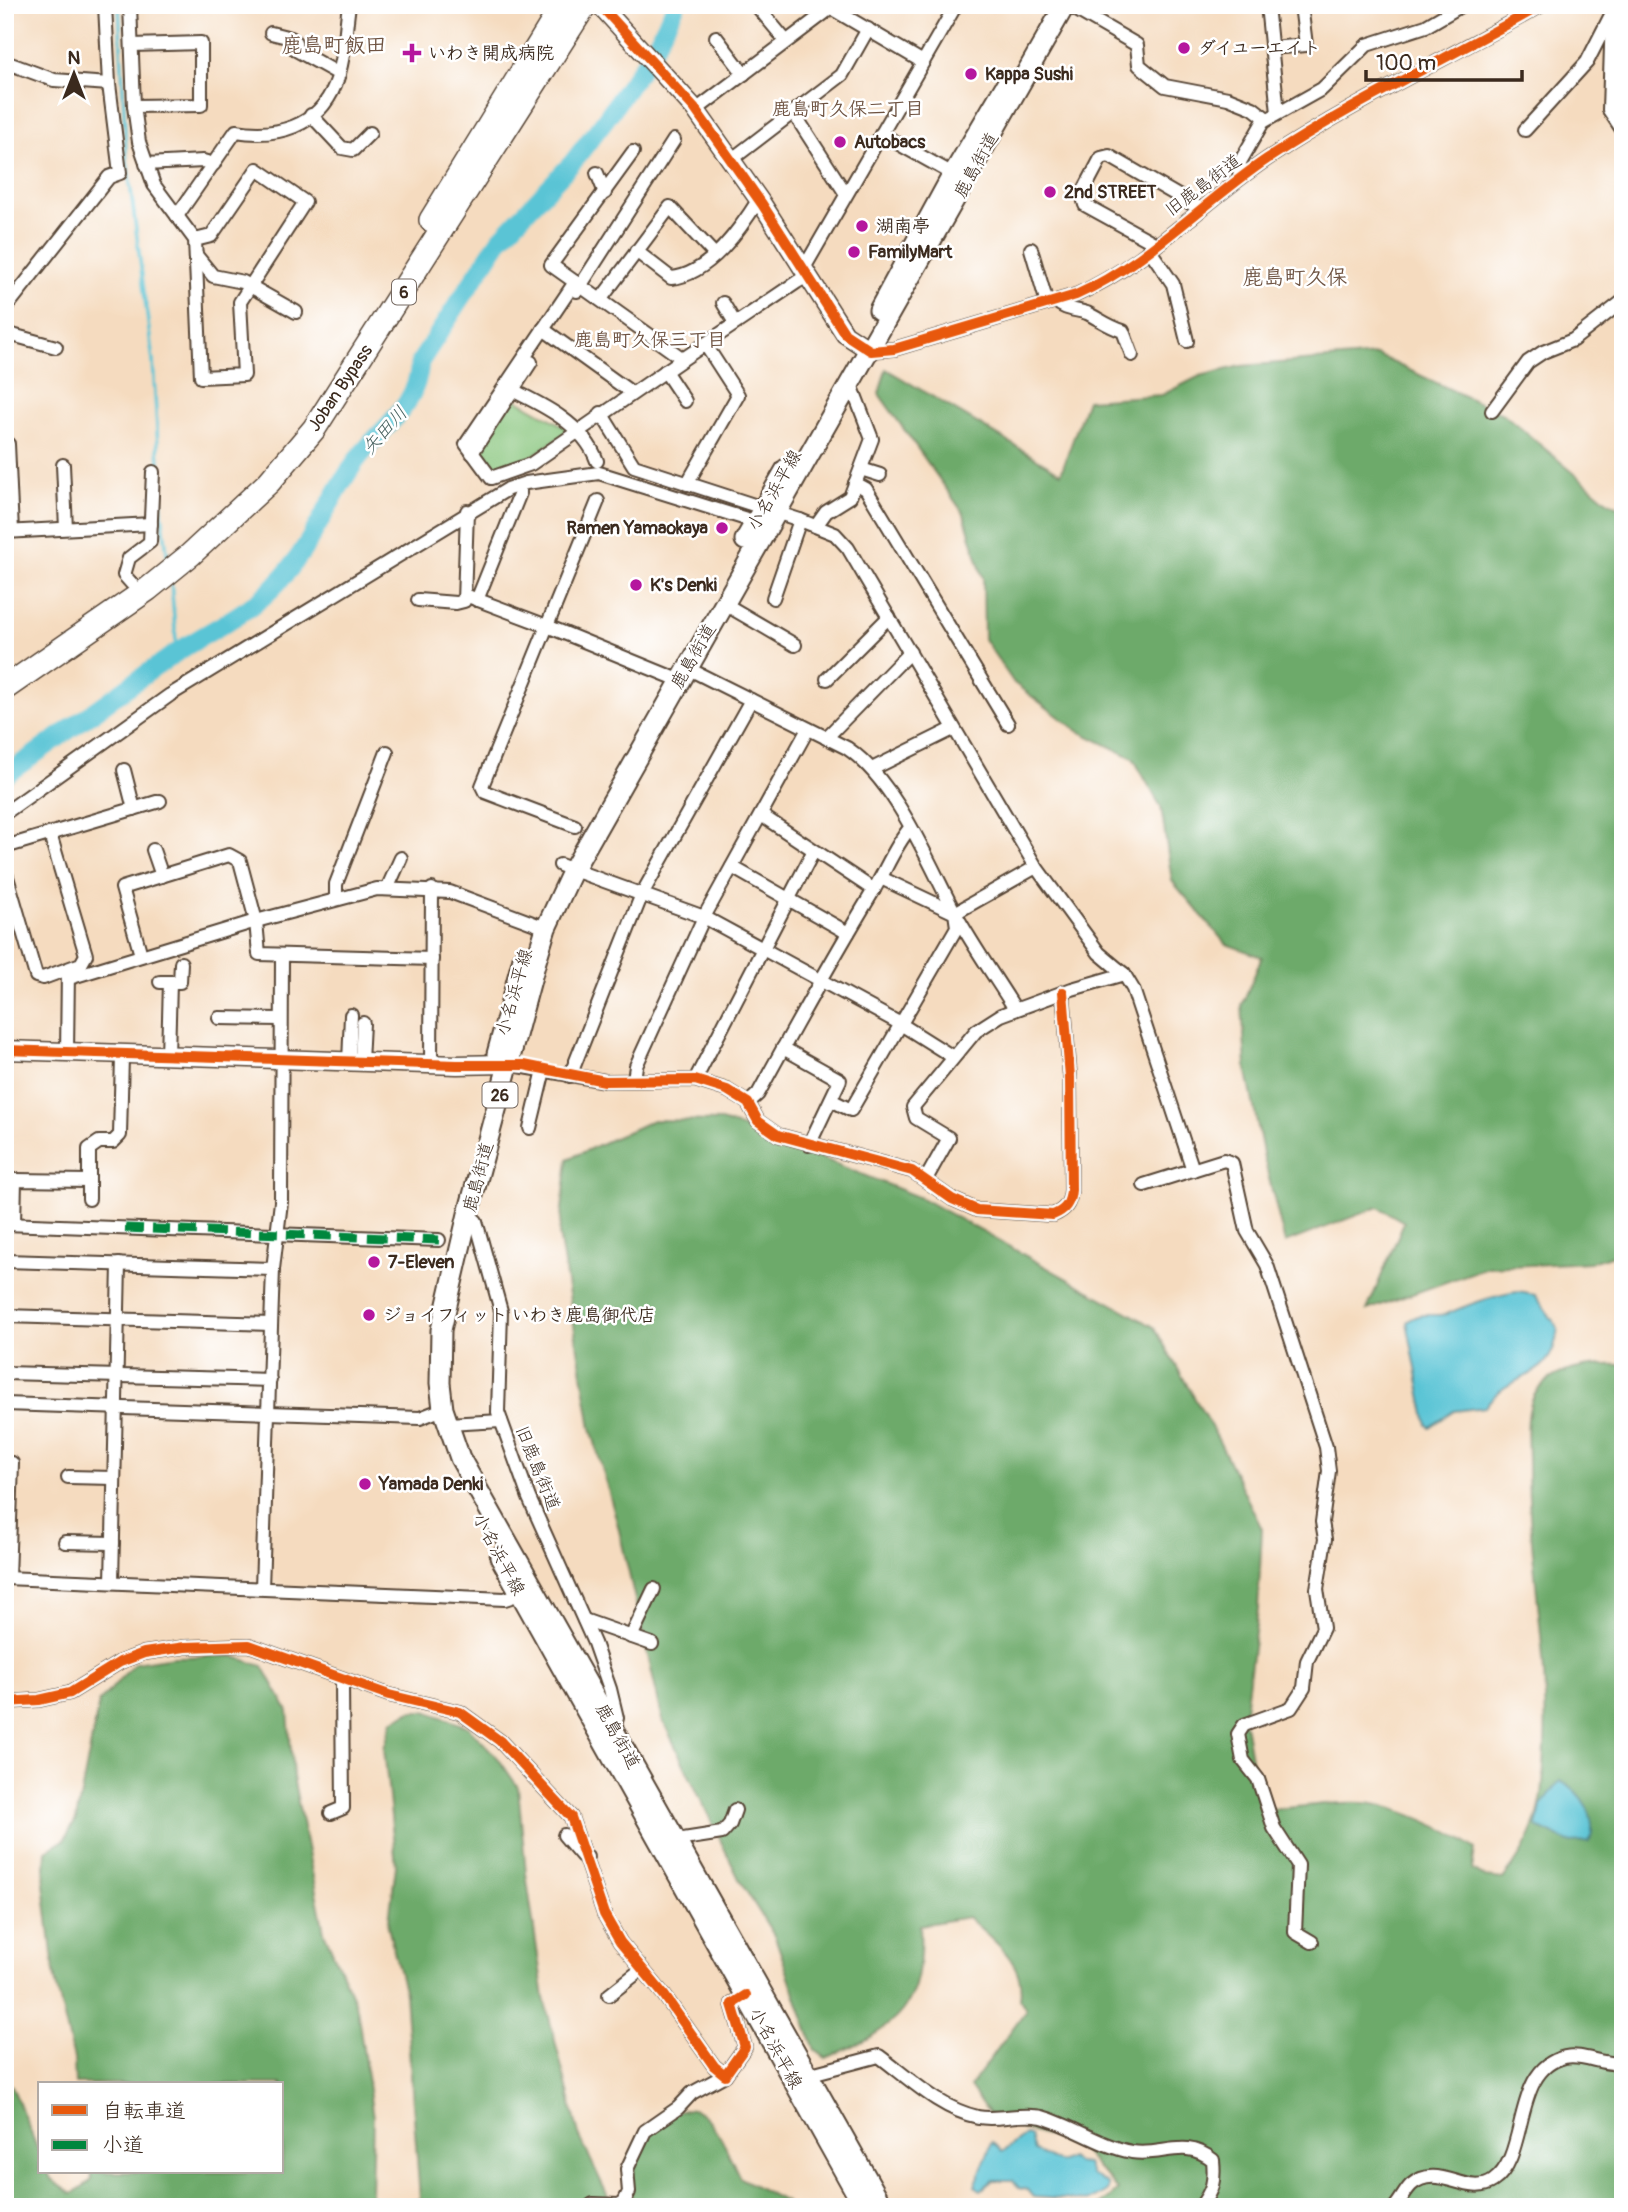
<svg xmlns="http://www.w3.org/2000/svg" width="1628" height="2212" font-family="Pangolin,'Klee One',sans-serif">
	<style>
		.green { fill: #87c57b; stroke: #61784c; stroke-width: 2 }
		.forest { fill: #6daa6b; stroke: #546a44; stroke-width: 2 }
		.water { fill: #5ac4d5; stroke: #4a777a; stroke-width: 2 }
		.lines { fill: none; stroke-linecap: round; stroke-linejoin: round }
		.stream { stroke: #5ac4d5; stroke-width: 3.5 }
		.river { stroke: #5ac4d5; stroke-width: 19 }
		.street-casing { stroke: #574536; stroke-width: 16 }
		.secondary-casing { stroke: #574536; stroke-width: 21 }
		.primary-casing { stroke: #574536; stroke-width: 23 }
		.highway-casing { stroke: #574536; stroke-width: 26 }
		.street { stroke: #fff; stroke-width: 12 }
		.secondary { stroke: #fff; stroke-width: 18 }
		.primary { stroke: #fff; stroke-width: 19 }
		.highway { stroke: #fff; stroke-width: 23 }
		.quiet { stroke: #00873e; stroke-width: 9; stroke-dasharray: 18 9; stroke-linecap: butt }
		.cycleway-casing { stroke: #fff; stroke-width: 15 }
		.cycleway { stroke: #e8590c; stroke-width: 10 }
		.poi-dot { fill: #b5179e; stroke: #fff; stroke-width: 2.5 }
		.labels { text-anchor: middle; stroke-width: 5; stroke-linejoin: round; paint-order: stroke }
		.shield { fill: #fff; stroke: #766a62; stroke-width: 2 }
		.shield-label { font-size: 16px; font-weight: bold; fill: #3b2a1e }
		.poi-label { font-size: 18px; font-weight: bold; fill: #3b2a1e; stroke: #fff; text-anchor: start }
		.street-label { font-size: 18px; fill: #3b2a1e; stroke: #fff }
		.neighbourhood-label { font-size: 19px; font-weight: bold; fill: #6f5443; stroke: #fff }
		.water-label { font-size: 19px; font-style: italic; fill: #46605e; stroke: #fff }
		.quarter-label { font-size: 21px; font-weight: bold; fill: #6f5443; stroke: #fff }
	</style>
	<rect width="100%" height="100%" fill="#fff"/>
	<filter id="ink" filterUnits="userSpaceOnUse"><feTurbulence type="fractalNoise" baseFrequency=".0143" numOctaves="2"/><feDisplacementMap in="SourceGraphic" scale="14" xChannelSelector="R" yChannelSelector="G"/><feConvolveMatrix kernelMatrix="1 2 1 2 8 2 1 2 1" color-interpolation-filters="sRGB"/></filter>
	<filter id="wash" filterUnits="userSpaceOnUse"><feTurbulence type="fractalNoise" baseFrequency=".00686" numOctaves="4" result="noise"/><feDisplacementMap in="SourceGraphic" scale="28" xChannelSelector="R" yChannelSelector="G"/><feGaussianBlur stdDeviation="1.57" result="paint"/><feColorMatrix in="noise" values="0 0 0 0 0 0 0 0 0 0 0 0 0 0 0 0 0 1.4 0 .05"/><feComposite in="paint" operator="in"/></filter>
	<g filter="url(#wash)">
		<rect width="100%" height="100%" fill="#f5dbbf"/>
		<polygon class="green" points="507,394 565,427 566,433 523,462 492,471 473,446"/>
		<g class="forest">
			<polygon points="1377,355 1505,415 1607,501 1623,509 1623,1252 1591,1262 1488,1267 1367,1310 1404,1222 1378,1207 1285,1243 1264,1158 1246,1067 1242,1005 1262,957 1226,944 1172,881 1161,807 1133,758 1078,731 1014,683 984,639 983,578 964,514 879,394 886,369 1061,473 1087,400 1162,395 1200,376 1241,366"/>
			<path d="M653,1120L721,1121L764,1135L923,1199L1154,1327L1218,1439L1262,1529L1258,1609L1244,1718L1260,1811C1294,1808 1331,1801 1364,1803C1395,1805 1451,1830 1475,1849L1472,1870L1485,1877L1503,1879C1516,1863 1528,1843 1535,1824C1544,1799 1544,1771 1545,1745C1549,1650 1528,1557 1528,1462C1528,1441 1524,1413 1535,1394C1551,1367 1596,1364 1623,1365V2207H1098L1118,2190L1077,2145L994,2121L970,2087L1026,2010L1020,1999C1026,1961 993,1941 968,1917L920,1925C924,2008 899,2027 826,2058L815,2050L775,1937L740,1881L663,1721L618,1526L591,1428L559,1234L568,1159Z"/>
			<polygon points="232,1656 263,1666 288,1711 293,1777 324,1932 357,2008 373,2117 371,2195 364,2207 5,2207 5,2083 12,2086 40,2155 40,2172 48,2172 51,2179 72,2194 92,2180 91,2172 282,2172 282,2084 75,2084 74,2059 55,1980 44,1884 46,1851 64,1840 76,1820 99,1702 135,1663 173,1657"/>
			<polygon points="411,1711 426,1711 468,1727 498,1758 518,1787 526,1873 544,1998 579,2135 613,2207 391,2207 420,2199 405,1994 388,1927 396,1866 384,1748 392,1721"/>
			<path d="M692,2108C717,2119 729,2156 740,2178L786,2202L788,2207H632L631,2183L643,2135L674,2113Z"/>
		</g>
		<g class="water">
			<path d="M1518,1292L1535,1295L1558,1328C1552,1386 1511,1368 1485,1407L1454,1411L1430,1427L1427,1425L1407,1322C1424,1309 1433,1319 1449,1313C1470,1304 1494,1295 1518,1292Z"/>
			<path d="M1560,1781C1583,1792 1598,1818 1590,1842L1570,1843L1537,1827L1541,1806Z"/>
			<polygon points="1025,2135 1030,2136 1034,2151 1060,2163 1070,2158 1076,2163 1087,2164 1091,2174 1108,2185 1108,2190 1090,2201 1034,2197 1028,2190 1019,2188 1013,2180 993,2180 981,2190 975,2186 992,2142 1002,2152"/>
		</g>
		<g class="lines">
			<g class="stream">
				<polyline points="119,5 126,152 153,361 162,514 168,560"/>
				<polyline points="171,582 177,653"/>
			</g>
			<path class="river" d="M5,775C64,735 120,691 179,651C206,633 238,618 263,597C307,560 324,506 356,461C383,425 417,409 420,362L500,239L572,163L605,120L651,54L676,5"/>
		</g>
	</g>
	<g filter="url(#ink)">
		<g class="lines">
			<defs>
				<g id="street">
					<polyline points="130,5 134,106 139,142 154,185 195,240 201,377 244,375 240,302 305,202 257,169 211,236 195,240"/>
					<polyline points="756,5 786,41"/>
					<polyline points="1068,5 1137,45 1139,65 1165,86 1228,98 1253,108 1267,119"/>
					<polyline points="1267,5 1278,113"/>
					<polyline points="1612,13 1609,110 1623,131"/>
					<polyline points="271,33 291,38 295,42 296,50 339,74"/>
					<polyline points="716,37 744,74"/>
					<polyline points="132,45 201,43 201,105 134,106"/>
					<polyline points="1271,48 1306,45 1301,5"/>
					<polyline points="5,62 54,80 109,84"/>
					<polyline points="696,110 831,8 923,62"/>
					<polyline points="793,112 846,194"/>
					<polyline points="311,115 342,148 353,150 370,133"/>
					<polyline points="1525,130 1587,62 1612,13"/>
					<polyline points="881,134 953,174"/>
					<polyline points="731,160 842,75 868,29"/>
					<polyline points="146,164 203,161 214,164"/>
					<polyline points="597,173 605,193"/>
					<polyline points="1239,179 1240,162 1263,122 1322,89 1367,45 1426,26 1462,5"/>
					<path d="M177,216L236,131C276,138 318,127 335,85C345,61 345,31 349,5"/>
					<polyline points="1156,244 1085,205 1082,194 1101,158 1109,156 1199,208"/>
					<polyline points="1031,249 1047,303"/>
					<polyline points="1149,249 1173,284 1187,341"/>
					<path d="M636,251L671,278C709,275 741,228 759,199"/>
					<polyline points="196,255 213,276 243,282 296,312"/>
					<polyline points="803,270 956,5"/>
					<polyline points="575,282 551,265 633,152"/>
					<polyline points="577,291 674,140"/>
					<polyline points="601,299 670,207 715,255"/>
					<path d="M1056,301C1064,310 1075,309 1087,313C1099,319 1109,327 1123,331L1132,355"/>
					<polyline points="723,303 735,323"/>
					<polyline points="5,309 109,177 120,173 109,84 105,5"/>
					<polyline points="543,329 632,393"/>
					<polyline points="5,333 56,347"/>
					<path d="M871,351L894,349L1076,295C1148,263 1203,202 1267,159C1355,101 1451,57 1542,5"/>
					<polyline points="683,359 575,282 466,444 491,478 531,464 683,359 797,282 807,276"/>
					<polyline points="665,371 685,401"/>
					<path d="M508,388C541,404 584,424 597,461"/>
					<polyline points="1492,411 1528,362 1543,352 1573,340 1623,301"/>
					<polyline points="601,413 634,466 800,520 835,534 848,548 1036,867 1099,953 1124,974 1133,989 1193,1170"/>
					<polyline points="8,444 12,531"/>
					<polyline points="472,453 531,362"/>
					<polyline points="63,465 66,528"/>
					<polyline points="861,469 880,475"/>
					<polyline points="855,483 866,489 1008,724"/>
					<polyline points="687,484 738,395 705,344"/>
					<polyline points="598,501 547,626 679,680"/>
					<polyline points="816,526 826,512 850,497 872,439 850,382"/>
					<polyline points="5,532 151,524"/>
					<polyline points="132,584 124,575 129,558 150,542 153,472"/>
					<polyline points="465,595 547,626 482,786 485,792 575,826"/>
					<polyline points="773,598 800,520"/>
					<polyline points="418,600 456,603 464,601 467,511"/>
					<polyline points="477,600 520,493"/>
					<polyline points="723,603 795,645"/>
					<path d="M687,668L847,748C896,781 928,862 955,913C973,946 995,977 1015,1009"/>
					<polyline points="827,679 889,617"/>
					<polyline points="826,738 910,652"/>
					<polyline points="872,769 953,729"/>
					<polyline points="124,770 134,809"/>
					<polyline points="5,813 170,695 508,489 526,483 599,473 756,522"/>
					<polyline points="761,815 874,890"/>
					<polyline points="5,847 160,801"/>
					<polyline points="153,850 162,876"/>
					<polyline points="560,865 704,917 899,1023 953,1057"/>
					<polyline points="732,867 848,933"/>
					<polyline points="5,870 36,976 43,978 81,964 86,955 50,834"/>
					<polyline points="387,889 401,858"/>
					<polyline points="336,899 336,884 387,752"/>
					<polyline points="955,913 1036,867"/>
					<polyline points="141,955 122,888 229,855 240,861 256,921 259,954 432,959"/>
					<polyline points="69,978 256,921 377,889 450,892 546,928"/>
					<polyline points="160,982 180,982 181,963"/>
					<polyline points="219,1018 280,1019"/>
					<polyline points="783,1048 840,1080 809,1145"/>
					<polyline points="67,1054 68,970"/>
					<polyline points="168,1056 170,982"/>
					<polyline points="349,1062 351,1015"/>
					<polyline points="361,1062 363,1023"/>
					<polyline points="431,1064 432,889"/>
					<path d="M507,1064L605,1081L695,1080L727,1090L748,1103L758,1121L778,1135L912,1171L952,1199L977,1210L1053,1215C1065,1210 1070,1204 1071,1190L1070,1077L1063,992"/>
					<polyline points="570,1076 642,894 751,700"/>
					<polyline points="634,1080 636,1066 704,917 808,729"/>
					<polyline points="695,1080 813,852"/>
					<polyline points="831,1100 851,1110 957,927 955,913 881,878"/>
					<path d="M748,1103L758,1094C795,1026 832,959 872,893C885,872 894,847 910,828"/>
					<polyline points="530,1128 544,1070"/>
					<polyline points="926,1179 949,1138 916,1118 913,1107 976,1031 1001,1015 1072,989 1124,974"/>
					<polyline points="1144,1185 1224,1160 1232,1163 1247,1231 1267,1265 1326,1447 1329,1471 1322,1522 1325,1539 1317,1589 1323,1628 1307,1661 1304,1688 1291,1708 1244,1725 1238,1734 1243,1760 1258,1779 1274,1828 1298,1865 1295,1932 1312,1942"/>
					<polyline points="89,1199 89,1149 99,1142 113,1142 120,1135 122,1056"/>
					<polyline points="468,1214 476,1221 501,1311 498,1412 529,1498 594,1643 610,1689 617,1718 614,1728"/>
					<polyline points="5,1224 439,1240"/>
					<polyline points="14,1224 15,1180 89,1181"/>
					<polyline points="5,1261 273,1269"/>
					<polyline points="5,1316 271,1324"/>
					<polyline points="5,1373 270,1380"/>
					<polyline points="5,1404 420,1418 443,1409"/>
					<polyline points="448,1424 501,1421"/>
					<polyline points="68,1477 114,1478"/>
					<polyline points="65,1542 113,1543"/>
					<polyline points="5,1578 505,1599 526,1592"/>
					<polyline points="8,1578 12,1463"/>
					<polyline points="112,1582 119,1264"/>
					<polyline points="262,1588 273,1269 281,1202 282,955"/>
					<polyline points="584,1620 652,1644"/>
					<polyline points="631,1637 654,1589"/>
					<polyline points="5,1702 39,1700 70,1693 120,1662 144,1653 185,1647 249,1645 389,1695 460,1712 500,1741 571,1817 604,1914 620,1942 664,1995 714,2066 725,2075 745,2047 732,2004 746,1995"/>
					<polyline points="331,1813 343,1808 342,1680"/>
					<polyline points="564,1835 582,1856 587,1857"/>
					<polyline points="677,1840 722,1833 730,1824 735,1810"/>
					<polyline points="609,1995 642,1969"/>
					<path d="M811,2074L879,2056C910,2079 940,2109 978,2117C998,2121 1022,2112 1042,2117C1073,2126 1100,2146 1132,2152C1163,2157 1184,2137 1213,2160C1215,2181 1213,2190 1200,2207"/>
					<polyline points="589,2207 593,2204 619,2205 624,2202 629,2192 627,2169 645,2131 678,2108 692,2093 725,2075"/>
					<path d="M1395,2207C1401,2200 1405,2191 1411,2185C1438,2161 1468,2198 1493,2181C1530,2156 1511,2069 1565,2057C1584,2053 1602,2066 1623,2063"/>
				</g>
				<g id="secondary">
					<polyline points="600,5 695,109 762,204 845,334 871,351"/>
					<polyline points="5,1050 457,1065 507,1064"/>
				</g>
				<g id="primary">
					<polyline points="879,310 953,174 1007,83"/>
					<polyline points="745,540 786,469"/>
					<polyline points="497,1054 523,958"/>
					<polyline points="500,1557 864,2207"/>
					<polyline points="883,2207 460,1458 443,1409 440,1383 441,1330 468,1214 536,961 546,928 572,872 1065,5"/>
				</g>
				<g id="highway">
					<polyline points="431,220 563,5"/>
					<polyline points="5,688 148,589 190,555 269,482 314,429 585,5"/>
				</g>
			</defs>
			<use href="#street" class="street-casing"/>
			<use href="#secondary" class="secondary-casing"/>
			<use href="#primary" class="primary-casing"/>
			<use href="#highway" class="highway-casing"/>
			<use href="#street" class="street"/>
			<use href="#secondary" class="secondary"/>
			<use href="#primary" class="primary"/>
			<use href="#highway" class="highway"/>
			<polyline class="quiet" points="125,1228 439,1240"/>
			<defs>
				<g id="cycleway">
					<path d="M600,5L695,109L762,204L845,334L871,351L894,349L1076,295C1148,263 1203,202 1267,159C1355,101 1451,57 1542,5"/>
					<path d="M5,1050L457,1065H524L605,1081L695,1080L727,1090L748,1103L758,1121L778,1135L912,1171L952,1199L977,1210L1053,1215C1065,1210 1070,1204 1071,1190L1070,1077L1063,992"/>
					<polyline points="5,1702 39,1700 70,1693 120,1662 144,1653 185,1647 249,1645 389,1695 460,1712 500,1741 571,1817 604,1914 620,1942 664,1995 714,2066 725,2075 745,2047 732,2004 746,1995"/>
				</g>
			</defs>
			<use href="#cycleway" class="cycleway-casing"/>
			<use href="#cycleway" class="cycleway"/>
		</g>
	</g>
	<g class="poi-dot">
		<circle cx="1184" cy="48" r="7"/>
		<path d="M408.5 42.5h7v7h7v7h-7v7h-7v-7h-7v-7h7z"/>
		<circle cx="971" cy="74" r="7"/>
		<circle cx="840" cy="142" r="7"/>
		<circle cx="1050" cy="192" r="7"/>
		<circle cx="862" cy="226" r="7"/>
		<circle cx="854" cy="252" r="7"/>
		<circle cx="722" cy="528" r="7"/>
		<circle cx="636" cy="585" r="7"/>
		<circle cx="374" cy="1262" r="7"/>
		<circle cx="369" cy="1315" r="7"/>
		<circle cx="365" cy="1484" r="7"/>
	</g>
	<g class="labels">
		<g class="shield">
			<rect x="392" y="279.5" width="24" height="25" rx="5"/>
			<rect x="482.5" y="1082.5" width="35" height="25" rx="5"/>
		</g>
		<g class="shield-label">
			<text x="404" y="298">6</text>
			<text x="500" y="1101">26</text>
		</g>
		<g class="poi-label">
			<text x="1198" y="54">ダイユーエイト</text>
			<text x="428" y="59">いわき開成病院</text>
			<text x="985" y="80">Kappa Sushi</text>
			<text x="854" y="148">Autobacs</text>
			<text x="1064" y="198">2nd STREET</text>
			<text x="876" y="232">湖南亭</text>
			<text x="868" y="258">FamilyMart</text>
			<text x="708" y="534" text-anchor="end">Ramen Yamaokaya</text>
			<text x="650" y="591">K's Denki</text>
			<text x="388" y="1268">7-Eleven</text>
			<text x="383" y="1321">ジョイフィット いわき鹿島御代店</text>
			<text x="379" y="1490">Yamada Denki</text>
		</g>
		<g class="street-label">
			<text transform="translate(976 165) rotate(-61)" y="6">鹿島街道</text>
			<text transform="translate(1203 185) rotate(-37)" y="6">旧鹿島街道</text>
			<text transform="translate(340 388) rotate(-56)" y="6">Joban Bypass</text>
			<text transform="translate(774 490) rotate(-60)" y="6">小名浜平線</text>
			<text transform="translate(693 656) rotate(-60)" y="6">鹿島街道</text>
			<text transform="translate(514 992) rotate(-74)" y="6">小名浜平線</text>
			<text transform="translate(478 1177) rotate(-75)" y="6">鹿島街道</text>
			<text transform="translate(538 1468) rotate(68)" y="6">旧鹿島街道</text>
			<text transform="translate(499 1554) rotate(62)" y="6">小名浜平線</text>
			<text transform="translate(618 1736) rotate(61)" y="6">鹿島街道</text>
			<text transform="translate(776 2048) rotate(61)" y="6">小名浜平線</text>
		</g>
		<g class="neighbourhood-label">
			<text x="848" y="115">鹿島町久保二丁目</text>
			<text x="650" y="346">鹿島町久保三丁目</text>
		</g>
		<g class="water-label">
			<text transform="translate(384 430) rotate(-48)" y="7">矢田川</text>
		</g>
		<g class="quarter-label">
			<text x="334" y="52">鹿島町飯田</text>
			<text x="1295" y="284">鹿島町久保</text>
		</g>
	</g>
	<rect width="1628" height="2212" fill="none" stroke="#fff" stroke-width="28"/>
	<rect x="38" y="2082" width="245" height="91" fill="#ffffff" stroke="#b1aaa5" stroke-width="2"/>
	<rect x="52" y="2105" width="35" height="10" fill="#e8590c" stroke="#b1aaa5" stroke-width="2"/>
	<text x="102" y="2118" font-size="21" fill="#3b2a1e">自転車道</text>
	<rect x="52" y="2140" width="35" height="10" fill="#00873e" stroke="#b1aaa5" stroke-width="2"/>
	<text x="102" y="2152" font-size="21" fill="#3b2a1e">小道</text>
	<g transform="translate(74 74)" stroke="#ffffff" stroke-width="5" paint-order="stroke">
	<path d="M0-5L12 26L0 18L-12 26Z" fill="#3b2a1e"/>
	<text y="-10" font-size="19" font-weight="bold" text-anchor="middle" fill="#3b2a1e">N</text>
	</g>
	<path d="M1366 70v10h156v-10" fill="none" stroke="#3b2a1e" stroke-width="3.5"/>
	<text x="1376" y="70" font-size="21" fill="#3b2a1e" stroke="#ffffff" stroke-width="5" paint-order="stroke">100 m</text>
</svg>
